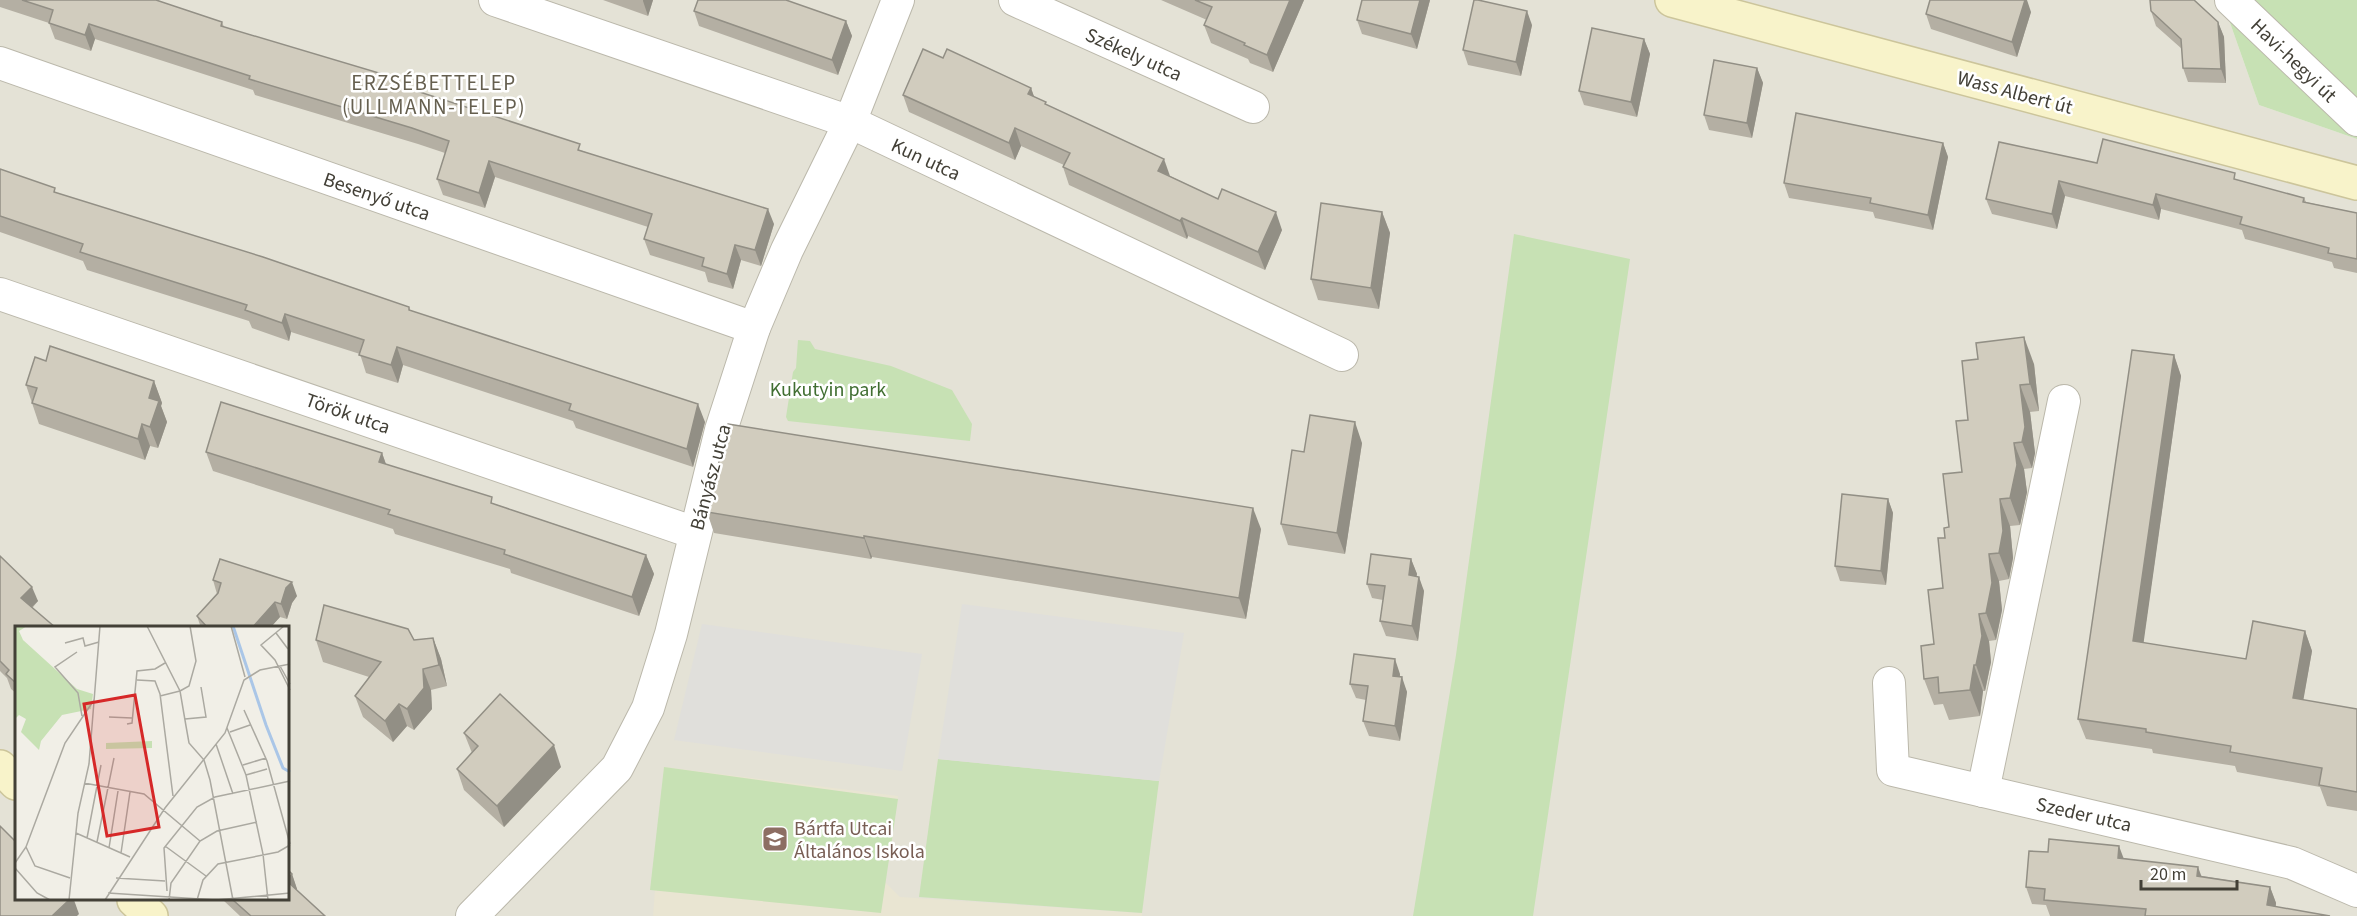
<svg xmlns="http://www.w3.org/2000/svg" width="2357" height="916" font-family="'Source Sans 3',sans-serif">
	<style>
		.residential { fill: #e4e2d6; fill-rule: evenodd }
		.education { fill: #e9e5d2 }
		.green { fill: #c7e1b4 }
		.parking { fill: #e0dfdb }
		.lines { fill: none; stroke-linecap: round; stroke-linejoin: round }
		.street-casing { stroke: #bbb8ab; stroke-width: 34 }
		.secondary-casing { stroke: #ccc59b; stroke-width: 36 }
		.street { stroke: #fff; stroke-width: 32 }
		.secondary { stroke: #f8f3ca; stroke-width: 33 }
		.wall { fill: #b4afa3 }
		.shaded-wall { fill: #928f85 }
		.building { fill: #d1ccbe; stroke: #928f85; stroke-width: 1.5 }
		.labels { text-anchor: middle; stroke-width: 5; stroke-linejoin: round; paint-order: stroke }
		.street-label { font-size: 20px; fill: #434037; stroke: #fff }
		.park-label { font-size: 20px; fill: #406e31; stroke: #fff }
		.education-label { font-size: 20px; fill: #785e54; stroke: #fff; text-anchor: start }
		.neighbourhood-label { font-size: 21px; letter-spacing: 1.5px; fill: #655f4f; stroke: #fff }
		.inset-river { fill: none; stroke: #aac6e7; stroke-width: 3 }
		.inset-road { fill: none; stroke: #aba9a1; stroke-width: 1.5 }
		.view { fill: #d62828; fill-opacity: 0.15; stroke: #d62828; stroke-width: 3 }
		.inset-edge { fill: none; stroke: #434037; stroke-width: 3 }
	</style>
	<rect width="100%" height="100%" fill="#f1efe7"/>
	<path class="residential" d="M0,0H2222L2259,105L2357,139V916H0ZM16,628H288V900H16Z"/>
	<polygon class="education" points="664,767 898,796 885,882 900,897 1142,913 1142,916 653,916"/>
	<g class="green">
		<polygon points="2222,0 2357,0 2357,139 2259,105"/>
		<polygon points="1514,234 1630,259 1533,916 1413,916 1456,655"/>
		<polygon points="798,340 810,341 815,349 891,366 952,390 972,424 970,441 788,421 786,417 793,372 796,368"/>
		<polygon points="938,759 1159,781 1142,913 919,897"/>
		<polygon points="664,767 898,799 881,913 650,890"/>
	</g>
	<g class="parking">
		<polygon points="962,604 1184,633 1159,781 938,759"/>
		<polygon points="702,624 922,654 902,771 674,740"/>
	</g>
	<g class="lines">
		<defs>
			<g id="street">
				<polyline points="495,0 850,122 1342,355"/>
				<polyline points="1015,0 1253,107"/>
				<polyline points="2231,0 2357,120"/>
				<polyline points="0,63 754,328"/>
				<polyline points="0,294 695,533"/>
				<polyline points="1889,683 1893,770 2292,863 2357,891"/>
				<polyline points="1983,791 2064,401"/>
				<polyline points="472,916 617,768 648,708 671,634 721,430 754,328 787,250 850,122 898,0"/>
			</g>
			<g id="secondary">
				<polyline points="1672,0 2357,183"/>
				<polyline points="0,767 16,783"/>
				<polyline points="134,900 151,916"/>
			</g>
		</defs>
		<use href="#street" class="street-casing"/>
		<use href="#secondary" class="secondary-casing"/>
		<use href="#street" class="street"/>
		<use href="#secondary" class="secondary"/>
	</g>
	<g class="wall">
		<polygon points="0,0 156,0 222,22 224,27 402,87 583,151 774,224 761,266 741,260 733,289 708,282 705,272 650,255 644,239 648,227 495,177 485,208 443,195 437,179 445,153 418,144 255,95 253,90 95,39 91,51 55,39 49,23 0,7"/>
		<polygon points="603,0 653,0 648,16"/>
		<polygon points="1161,0 1304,0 1273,72 1250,63 1248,59 1211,43 1204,25 1207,20"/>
		<polygon points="1430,0 1417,49 1362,34 1357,20"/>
		<polygon points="694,11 846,21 852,36 838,75 699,26"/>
		<polygon points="2151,11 2218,22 2224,37 2226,83 2188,82 2183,68 2182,49 2156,26"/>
		<polygon points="2031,12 2017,57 1931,29 1926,14"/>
		<polygon points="1532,25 1521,76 1468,65 1463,50"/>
		<polygon points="1644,39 1650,54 1637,117 1584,105 1579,91"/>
		<polygon points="1757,68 1763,83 1752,138 1709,130 1704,115"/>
		<polygon points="1031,88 1034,97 1047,105 1170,176 1282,230 1265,270 1188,236 1187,239 1069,185 1063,167 1064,165 1021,146 1015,160 909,112 903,95"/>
		<polygon points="1943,143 1948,157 1933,230 1875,218 1873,212 1789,198 1784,183"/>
		<polygon points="2097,163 2238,181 2304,198 2306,202 2357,213 2357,273 2334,268 2332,262 2245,239 2242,230 2161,209 2159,220 2065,196 2057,229 1992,214 1986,199"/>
		<polygon points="0,169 57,193 409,307 410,310 705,422 693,467 576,428 573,421 403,365 398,383 366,373 360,354 291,332 289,341 252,328 249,321 87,270 83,261 0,232"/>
		<polygon points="1382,212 1390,233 1379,309 1318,300 1311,279"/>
		<polygon points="2174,355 2181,376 2143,643 2246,659 2305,631 2312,651 2303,700 2357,709 2357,811 2327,806 2320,787 2237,772 2235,766 2153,753 2152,749 2086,739 2078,719"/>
		<polygon points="1978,359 2034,364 2039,411 2030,412 2035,453 2032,468 2024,469 2027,492 2020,525 2010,526 2013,558 2009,579 1999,581 2002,610 1996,640 1989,641 1991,662 1985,691 1983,691 1980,716 1949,720 1943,704 1934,705 1924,679 1934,644 1943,588 1945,538 1949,527 1962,472 1968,420"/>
		<polygon points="46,361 154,381 162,403 161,406 167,422 158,448 150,446 145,460 39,424 26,385"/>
		<polygon points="1362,443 1345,554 1288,545 1281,524 1304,452"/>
		<polygon points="206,452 382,453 386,464 495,504 646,555 654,574 639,616 511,573 510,569 395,534 393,529 213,471"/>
		<polygon points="1888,499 1893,513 1886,585 1840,581 1835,566"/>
		<polygon points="707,512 1261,529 1246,619 872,557 871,559 714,533"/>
		<polygon points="0,556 38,601 16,628 16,693 11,689 7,678 0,671"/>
		<polygon points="1411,559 1417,574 1416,576 1424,591 1418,641 1386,636 1380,621 1383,600 1372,598 1367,584"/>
		<polygon points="213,580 297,596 292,603 287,619 280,617 270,628 201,628 197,616 217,594"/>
		<polygon points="433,638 441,659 447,686 431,690 432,709 414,730 407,726 393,742 363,717 355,696 369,677 323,662 316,640 414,640"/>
		<polygon points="1400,674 1400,677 1407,692 1400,741 1369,736 1363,721 1366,700 1356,698 1350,684"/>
		<polygon points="464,733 561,767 504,827 464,790 457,769 472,753"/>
		<polygon points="2124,858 2202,876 2270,887 2276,903 2276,907 2330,916 2050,916 2046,905 2032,904 2026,887"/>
		<polygon points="292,874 297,889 296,890 325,916 240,916 223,900 288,900"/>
	</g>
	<g class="shaded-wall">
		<polygon points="643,0 653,0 648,16 643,1"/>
		<polygon points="1290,0 1304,0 1273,72 1267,55"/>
		<polygon points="1420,0 1430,0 1417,49 1411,34"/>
		<polygon points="2025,0 2027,0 2031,12 2017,57 2012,42"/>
		<polygon points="1527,11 1532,25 1521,76 1516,62"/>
		<polygon points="846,21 852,36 838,75 832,60"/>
		<polygon points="2218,22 2224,37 2226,83 2221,69"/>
		<polygon points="89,24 95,39 91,51 85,35"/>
		<polygon points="1644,39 1650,54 1637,117 1631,102"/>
		<polygon points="1757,68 1763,83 1752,138 1747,123"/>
		<polygon points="1031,88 1037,105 1028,94"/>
		<polygon points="1015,128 1021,146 1015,160 1009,143"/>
		<polygon points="1943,143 1948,157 1933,230 1928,215"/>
		<polygon points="1164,159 1170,176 1158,171"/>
		<polygon points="489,161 495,177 485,208 479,193"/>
		<polygon points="2059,181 2065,196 2057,229 2052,214"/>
		<polygon points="2156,194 2161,209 2159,220 2153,205"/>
		<polygon points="768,209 774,224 761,266 755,250"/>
		<polygon points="1276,212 1282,230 1265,270 1258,252"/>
		<polygon points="1382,212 1390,233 1379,309 1371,288"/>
		<polygon points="1182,218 1188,236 1187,239 1180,221"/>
		<polygon points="735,245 741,260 733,289 727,274"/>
		<polygon points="285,314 291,332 289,341 282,323"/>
		<polygon points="2024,337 2034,364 2039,411 2030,384"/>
		<polygon points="397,347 403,365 398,383 391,365"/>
		<polygon points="2174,355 2181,376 2141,661 2133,641"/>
		<polygon points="154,381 162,403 161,406 167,422 158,448 150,427 149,398"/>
		<polygon points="2020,385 2030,412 2035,453 2032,468 2022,442"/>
		<polygon points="698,404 705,422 693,467 687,449"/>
		<polygon points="1355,422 1362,443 1345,554 1337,533"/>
		<polygon points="142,424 150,446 145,460 138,439"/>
		<polygon points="2014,443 2024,469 2027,492 2020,525 2010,498"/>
		<polygon points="382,453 389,473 379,462"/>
		<polygon points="1888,499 1893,513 1886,585 1881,571"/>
		<polygon points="2000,499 2010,526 2013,558 2009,579 1999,553"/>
		<polygon points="1253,508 1261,529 1246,619 1239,598"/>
		<polygon points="864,536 872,557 871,559 864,538"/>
		<polygon points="1989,554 1999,581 2002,610 1996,640 1986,613"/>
		<polygon points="646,555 654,574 639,616 632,597"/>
		<polygon points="1411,559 1417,574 1414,590 1409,575"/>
		<polygon points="1419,577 1424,591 1418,641 1412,626"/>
		<polygon points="292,582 297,596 292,603 287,619 281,604 286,588"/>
		<polygon points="32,587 38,601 26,613 21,598"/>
		<polygon points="275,602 280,617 270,628 252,628"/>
		<polygon points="1979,614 1989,641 1991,662 1985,691 1976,665"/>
		<polygon points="2305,631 2312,651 2300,719 2293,698"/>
		<polygon points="433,638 441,659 447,686 439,665"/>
		<polygon points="1395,659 1400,674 1398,690 1393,676"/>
		<polygon points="1974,665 1983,691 1980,716 1970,690"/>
		<polygon points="423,669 431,690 432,709 414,730 407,709"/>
		<polygon points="1402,677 1407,692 1400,741 1395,726"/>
		<polygon points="399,704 407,726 393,742 385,721"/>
		<polygon points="554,745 561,767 504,827 497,806"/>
		<polygon points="2119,846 2125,862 2118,858"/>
		<polygon points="2198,867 2204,883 2197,876"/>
		<polygon points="292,874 297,889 291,895 288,886 288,878"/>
		<polygon points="2270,887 2276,903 2274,916 2267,905"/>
		<polygon points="69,900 74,900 79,914 77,916 52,916"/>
	</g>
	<g class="building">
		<polygon points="22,0 156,0 222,22 221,26 399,79 398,85 580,144 578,150 768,209 755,250 735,245 727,274 702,266 704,258 644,239 652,214 489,161 479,193 437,179 449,141 412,128 249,79 250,76 89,24 85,35 49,23 53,10"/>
		<polygon points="698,0 786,0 846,21 832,60 694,11"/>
		<polygon points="1195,0 1290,0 1267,55 1244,45 1245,43 1204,25 1212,7"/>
		<polygon points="1362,0 1420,0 1411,34 1357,20"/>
		<polygon points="1474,0 1478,0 1527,11 1516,62 1463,50"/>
		<polygon points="1930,0 2025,0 2012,42 1926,14"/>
		<polygon points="2150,0 2194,0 2218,22 2221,69 2183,68 2181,39 2151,11"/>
		<polygon points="1592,28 1644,39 1631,102 1579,91"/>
		<polygon points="923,49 943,58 947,49 1031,88 1028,94 1046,102 1045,104 1164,159 1158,171 1218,199 1222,189 1276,212 1258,252 1182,218 1180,221 1063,167 1070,153 1015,128 1009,143 903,95"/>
		<polygon points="1714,60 1757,68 1747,123 1704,115"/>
		<polygon points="1796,113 1943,143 1928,215 1870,203 1871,198 1784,183"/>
		<polygon points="2103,139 2235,173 2234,179 2304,198 2303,202 2357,213 2357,259 2328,253 2329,248 2240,224 2242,217 2156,194 2153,205 2059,181 2052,214 1986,199 1999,142 2097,163"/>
		<polygon points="0,169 55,188 54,192 263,257 409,307 409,310 698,404 687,449 569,410 571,404 397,347 391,365 359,355 364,340 285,314 282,323 245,310 247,305 80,252 83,244 0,216"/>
		<polygon points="1321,203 1382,212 1371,288 1311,279"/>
		<polygon points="2024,337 2030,384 2020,385 2025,427 2022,442 2014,443 2017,465 2010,498 2000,499 2003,531 1999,553 1989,554 1992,583 1986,613 1979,614 1982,636 1976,665 1974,665 1970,690 1939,693 1938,677 1924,679 1921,646 1934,644 1928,590 1943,588 1938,538 1945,538 1944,528 1949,527 1943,474 1962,472 1956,421 1968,420 1962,361 1978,359 1976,343"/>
		<polygon points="50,346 154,381 149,398 159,401 150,427 142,424 138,439 32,403 37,388 26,385 35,357 46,361"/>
		<polygon points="2132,350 2174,355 2133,641 2246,659 2253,621 2305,631 2293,698 2357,709 2357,792 2319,785 2322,768 2230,752 2231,746 2146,732 2146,729 2078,719"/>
		<polygon points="221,402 382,453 379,462 492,497 491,503 646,555 632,597 504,554 505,550 388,514 390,510 206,452"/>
		<polygon points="1310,415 1355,422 1337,533 1281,524 1292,450 1304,452"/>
		<polygon points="728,424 1253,508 1239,598 864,536 864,538 707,512"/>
		<polygon points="1842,494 1888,499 1881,571 1835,566"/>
		<polygon points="1371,554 1411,559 1409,575 1419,577 1412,626 1380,621 1385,586 1367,584"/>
		<polygon points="0,556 32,587 21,598 56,628 16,628 16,683 6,674 9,670 0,661"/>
		<polygon points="220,559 292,582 286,588 281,604 275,602 252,628 208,628 197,616 218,593 221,583 213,580"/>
		<polygon points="324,605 408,629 414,640 433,638 439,665 423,669 424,688 407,709 399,704 385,721 355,696 381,662 316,640"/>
		<polygon points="1354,654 1395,659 1393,676 1402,677 1395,726 1363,721 1368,686 1350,684"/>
		<polygon points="500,694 554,745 497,806 457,769 478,746 464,733"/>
		<polygon points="0,826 16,842 16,900 69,900 52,916 0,916"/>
		<polygon points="2049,839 2119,846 2118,858 2198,867 2197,876 2270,887 2267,905 2330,916 2145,916 2146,909 2044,900 2045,889 2026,887 2029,851 2048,852"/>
		<polygon points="288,870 292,874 288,878"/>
		<polygon points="288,882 325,916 251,916 233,900 288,900"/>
	</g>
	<defs>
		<symbol id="school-square" viewBox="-11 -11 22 22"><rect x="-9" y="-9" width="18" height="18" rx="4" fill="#8d6e63" stroke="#fff"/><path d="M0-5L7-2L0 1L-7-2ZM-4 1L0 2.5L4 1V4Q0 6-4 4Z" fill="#fff"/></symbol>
	</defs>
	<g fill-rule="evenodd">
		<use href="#school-square" x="760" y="824" width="30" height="30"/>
	</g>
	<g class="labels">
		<g class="street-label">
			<text transform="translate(1134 54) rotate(24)" y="7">Székely utca</text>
			<text transform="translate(2294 60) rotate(44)" y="7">Havi-hegyi út</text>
			<text transform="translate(2015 92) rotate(15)" y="7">Wass Albert út</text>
			<text transform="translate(926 159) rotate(25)" y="7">Kun utca</text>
			<text transform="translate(377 196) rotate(19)" y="7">Besenyő utca</text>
			<text transform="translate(348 413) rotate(19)" y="7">Török utca</text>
			<text transform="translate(710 477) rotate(-75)" y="7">Bányász utca</text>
			<text transform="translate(2084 814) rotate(13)" y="7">Szeder utca</text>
		</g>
		<g class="park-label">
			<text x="828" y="396">Kukutyin park</text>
		</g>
		<g class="education-label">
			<text x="794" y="835">Bártfa Utcai<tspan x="794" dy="23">Általános Iskola</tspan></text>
		</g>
		<g class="neighbourhood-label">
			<text x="434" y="90">ERZSÉBETTELEP<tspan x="434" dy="24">(ULLMANN-TELEP)</tspan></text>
		</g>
	</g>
	<g transform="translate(15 626)">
		<rect width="274" height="274" fill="#f1efe7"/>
		<path d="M0,0H12L4,5L8,14L62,63L78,68L76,83L47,89L26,115L24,124L6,106L11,93L4,89L0,93ZM137,115V122L91,123V117Z" fill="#c7e1b4"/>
		<path class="inset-river" d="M218,0L251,99L268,142L275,146"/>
		<path class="inset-road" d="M132,0L165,65L145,70M175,0L181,35L174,60L165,65L171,100L174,117L189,134L195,154L218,274M216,0L230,51M269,0L246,19L260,34L275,64M261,7L273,23M50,17L68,12L70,20L84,16M62,26L40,41L63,67L67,90M265,40L275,58M122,54L140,55L145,68L158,170M229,84L252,135L275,218M94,91L117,92M170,93L191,91L186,61M112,98L117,97L122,45L140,43L150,37M212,102L231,149L248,228L253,274M215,106L235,99M201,118L218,168M228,139L251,132M231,149L252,143M69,157L129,168L185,215M61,207L115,231M72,212L86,139M82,216L99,132M150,220L191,250M11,221L20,240L55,252M94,222L103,165M106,227L115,166M0,237L11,221L50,117L79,74M0,242L22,267L35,274M101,252L150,255M152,265L149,222L182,181L200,171L275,155M93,267L201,274L275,267M54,274L63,187L74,138L85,0M90,274L150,182L210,107L229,54L245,44L275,38M154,274L156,257L185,215L202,205L242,196M182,274L188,254L203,238L263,226L275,219"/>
		<path class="view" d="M120,69L144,201L92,210L69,78Z"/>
		<rect width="274" height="274" class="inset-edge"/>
	</g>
	<path d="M2141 880v9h96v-9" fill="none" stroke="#434037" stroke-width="3"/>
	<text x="2150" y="880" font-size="18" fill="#434037" stroke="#ffffff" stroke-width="4.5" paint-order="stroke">20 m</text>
</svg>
